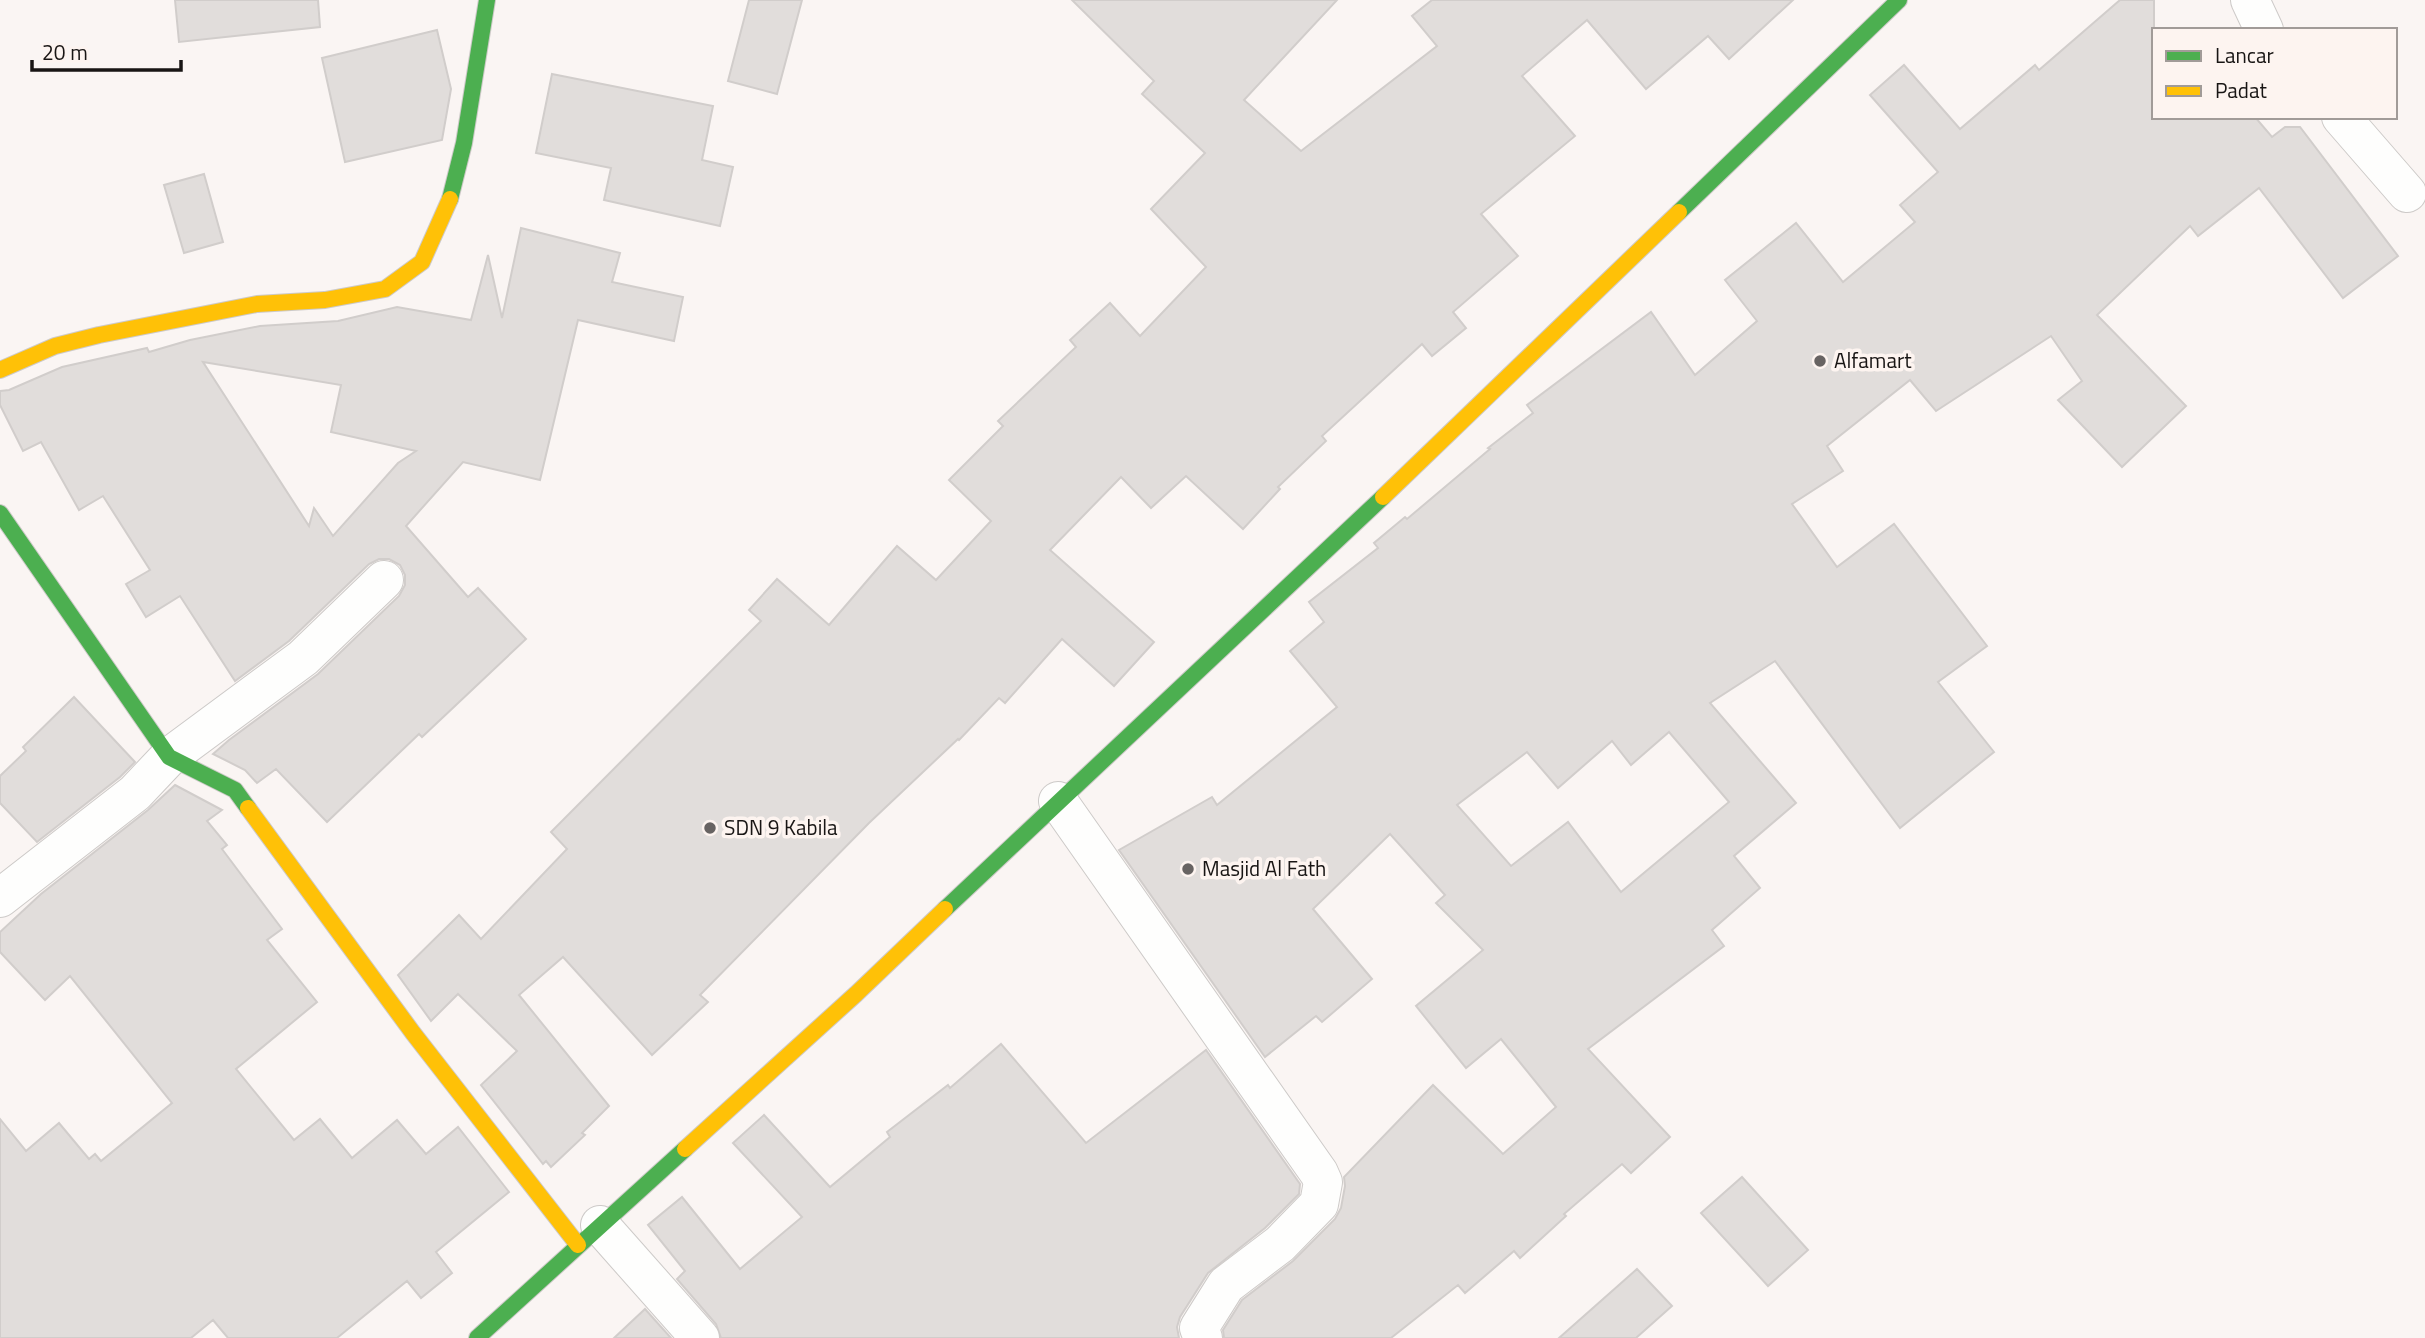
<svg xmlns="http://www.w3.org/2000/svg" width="2425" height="1338" font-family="'Titillium Web',sans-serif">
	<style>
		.building { fill: #e1dddb; stroke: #d1cdcb; stroke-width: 2; fill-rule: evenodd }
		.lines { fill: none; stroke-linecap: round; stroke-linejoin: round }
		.street-casing { stroke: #cdcac8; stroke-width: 40 }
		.fast-casing { stroke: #cdcac8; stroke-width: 18 }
		.slow-casing { stroke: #cdcac8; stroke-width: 18 }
		.street { stroke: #fefefd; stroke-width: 38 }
		.fast { stroke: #4caf50; stroke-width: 16 }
		.slow { stroke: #ffc107; stroke-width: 16 }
		.poi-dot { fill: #676362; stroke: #fdf4f0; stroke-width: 2.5 }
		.labels { text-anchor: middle; stroke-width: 7; stroke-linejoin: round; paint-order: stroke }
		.poi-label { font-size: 21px; fill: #181514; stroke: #fdf4f0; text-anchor: start }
	</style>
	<rect width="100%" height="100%" fill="#faf5f3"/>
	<g class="building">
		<polygon points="175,0 318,0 320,27 179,42"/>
		<polygon points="749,0 802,0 777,94 728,81"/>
		<polygon points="1072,0 1337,0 1244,100 1301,151 1437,46 1412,16 1432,0 1793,0 1729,59 1708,36 1646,89 1587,20 1522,76 1575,136 1481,214 1518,256 1453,312 1466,328 1432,356 1422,344 1322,436 1326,441 1278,487 1280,489 1243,529 1186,476 1151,508 1121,477 1050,550 1154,642 1114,686 1062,639 1005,703 999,698 959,740 958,739 869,823 700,995 708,1002 652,1055 563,957 519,995 609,1106 582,1133 585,1135 551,1167 546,1161 543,1164 481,1085 517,1051 458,994 431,1021 398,975 459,915 481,939 567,849 551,832 761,621 749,610 777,579 829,625 897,546 936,580 991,521 949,480 1003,426 998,421 1076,347 1070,340 1110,303 1140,336 1206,267 1151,209 1205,153 1142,94 1154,81"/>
		<path d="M2120,0H2154V117H2255L2272,137L2285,127H2300L2398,256L2343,298L2259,188L2198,236L2190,226L2097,315L2186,406L2122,467L2058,400L2082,381L2051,336L1936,411L1910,380L1827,446L1843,471L1792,504L1837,567L1894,524L1987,646L1938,682L1994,752L1900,828L1775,661L1710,703L1796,803L1734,856L1760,888L1712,930L1724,946L1588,1049L1670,1137L1631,1173L1622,1164L1564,1214L1566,1216L1520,1258L1514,1251L1465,1293L1458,1285L1391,1338H1224L1223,1330L1242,1300L1293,1261L1335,1219L1341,1208L1345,1186L1344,1177L1433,1085L1503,1154L1556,1107L1501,1039L1466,1068L1416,1006L1483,950L1436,903L1445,895L1390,834L1313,909L1372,979L1322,1022L1316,1016L1265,1057L1119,850L1212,797L1217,805L1337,707L1290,651L1324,622L1309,602L1378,548L1374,543L1405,517L1407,519L1490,449L1488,448L1533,413L1527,405L1651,312L1695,375L1757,321L1725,280L1796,223L1843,282L1915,222L1900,205L1938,172L1870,95L1904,65L1960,129L2035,65L2039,70ZM1669,732L1729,802L1621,892L1568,822L1511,866L1457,805L1527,752L1558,788L1612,741L1631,765Z"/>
		<polygon points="437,30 451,89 442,140 345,162 322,58"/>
		<polygon points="552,74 713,106 702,160 733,167 720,226 604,200 611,168 536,153"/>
		<polygon points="204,174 223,242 184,253 164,185"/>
		<path d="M521,228L620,253L612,282L683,297L674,341L578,320L540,480L463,462L406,526L468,597L478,588L526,639L422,737L419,734L327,822L276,769L257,783L245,770L213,754L229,740L318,674L399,596L405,585V575L400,565L389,559H379L369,564L289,641L235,681L180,596L146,617L126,584L150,570L103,496L79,510L41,442L23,451L0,405V391L9,390L62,367L147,348L149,352L190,340L260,326L338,321L397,307L471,320L488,255L502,318ZM203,362L341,385L331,432L416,451L398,463L333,536L314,508L309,526Z"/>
		<polygon points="74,697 135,762 120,777 37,842 0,803 0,776 26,751 23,747"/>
		<polygon points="175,785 222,810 207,821 227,845 222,849 282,929 267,940 317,1002 236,1069 294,1140 320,1119 352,1158 397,1120 426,1154 458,1127 509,1192 436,1252 452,1273 421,1298 407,1281 337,1338 228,1338 213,1320 191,1338 0,1338 0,1119 26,1151 59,1123 89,1159 95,1154 101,1161 172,1103 70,976 45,1000 0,952 0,932 41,894 148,810"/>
		<polygon points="1001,1044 1086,1143 1206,1050 1300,1184 1299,1194 1265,1228 1208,1273 1180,1317 1177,1327 1179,1338 721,1338 716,1324 677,1279 685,1271 648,1225 682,1197 740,1269 802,1217 733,1143 764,1115 830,1187 890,1137 887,1132 948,1085 950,1088"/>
		<polygon points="1742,1177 1808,1250 1768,1286 1701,1213"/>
		<polygon points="1637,1269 1672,1306 1636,1338 1559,1338"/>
		<polygon points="645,1309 671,1338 614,1338"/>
	</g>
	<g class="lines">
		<defs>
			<g id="street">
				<polyline points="2250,0 2264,30"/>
				<polyline points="2341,117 2407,193"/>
				<polyline points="1058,801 1319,1173 1323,1182 1319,1204 1280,1244 1226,1285 1199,1328 1203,1338"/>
				<polyline points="0,898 135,793 169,757 303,658 384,580"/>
				<polyline points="600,1225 700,1338"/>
			</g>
			<g id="fast">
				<polyline points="450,199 464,143 487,0"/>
				<polyline points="1679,212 1899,0"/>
				<polyline points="0,513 169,757 235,790 248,808"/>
				<polyline points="945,909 1383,497"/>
				<polyline points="477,1338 685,1149"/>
			</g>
			<g id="slow">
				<polyline points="0,370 55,346 99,335 257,304 325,300 385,289 422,262 450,199"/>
				<polyline points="1383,497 1679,212"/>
				<polyline points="248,808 413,1033 578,1245"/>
				<polyline points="685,1149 856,994 945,909"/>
			</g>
		</defs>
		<use href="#street" class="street-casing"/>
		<use href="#fast" class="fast-casing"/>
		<use href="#slow" class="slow-casing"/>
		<use href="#street" class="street"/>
		<use href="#fast" class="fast"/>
		<use href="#slow" class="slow"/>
	</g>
	<g class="poi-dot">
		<circle cx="1820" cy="361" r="7"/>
		<circle cx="710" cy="828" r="7"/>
		<circle cx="1188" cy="869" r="7"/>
	</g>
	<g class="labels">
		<g class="poi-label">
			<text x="1834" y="368">Alfamart</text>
			<text x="724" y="835">SDN 9 Kabila</text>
			<text x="1202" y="876">Masjid Al Fath</text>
		</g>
	</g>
	<rect x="2152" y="28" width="245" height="91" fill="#fdf4f0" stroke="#a19b98" stroke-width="2"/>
	<rect x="2166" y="51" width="35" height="10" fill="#4caf50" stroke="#a19b98" stroke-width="2"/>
	<text x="2215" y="63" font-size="21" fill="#181514">Lancar</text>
	<rect x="2166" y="86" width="35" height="10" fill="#ffc107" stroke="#a19b98" stroke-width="2"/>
	<text x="2215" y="98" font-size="21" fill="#181514">Padat</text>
	<path d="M32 60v10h149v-10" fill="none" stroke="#181514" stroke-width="3.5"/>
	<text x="42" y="60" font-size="21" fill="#181514" stroke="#fdf4f0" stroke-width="5" paint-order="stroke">20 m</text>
</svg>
